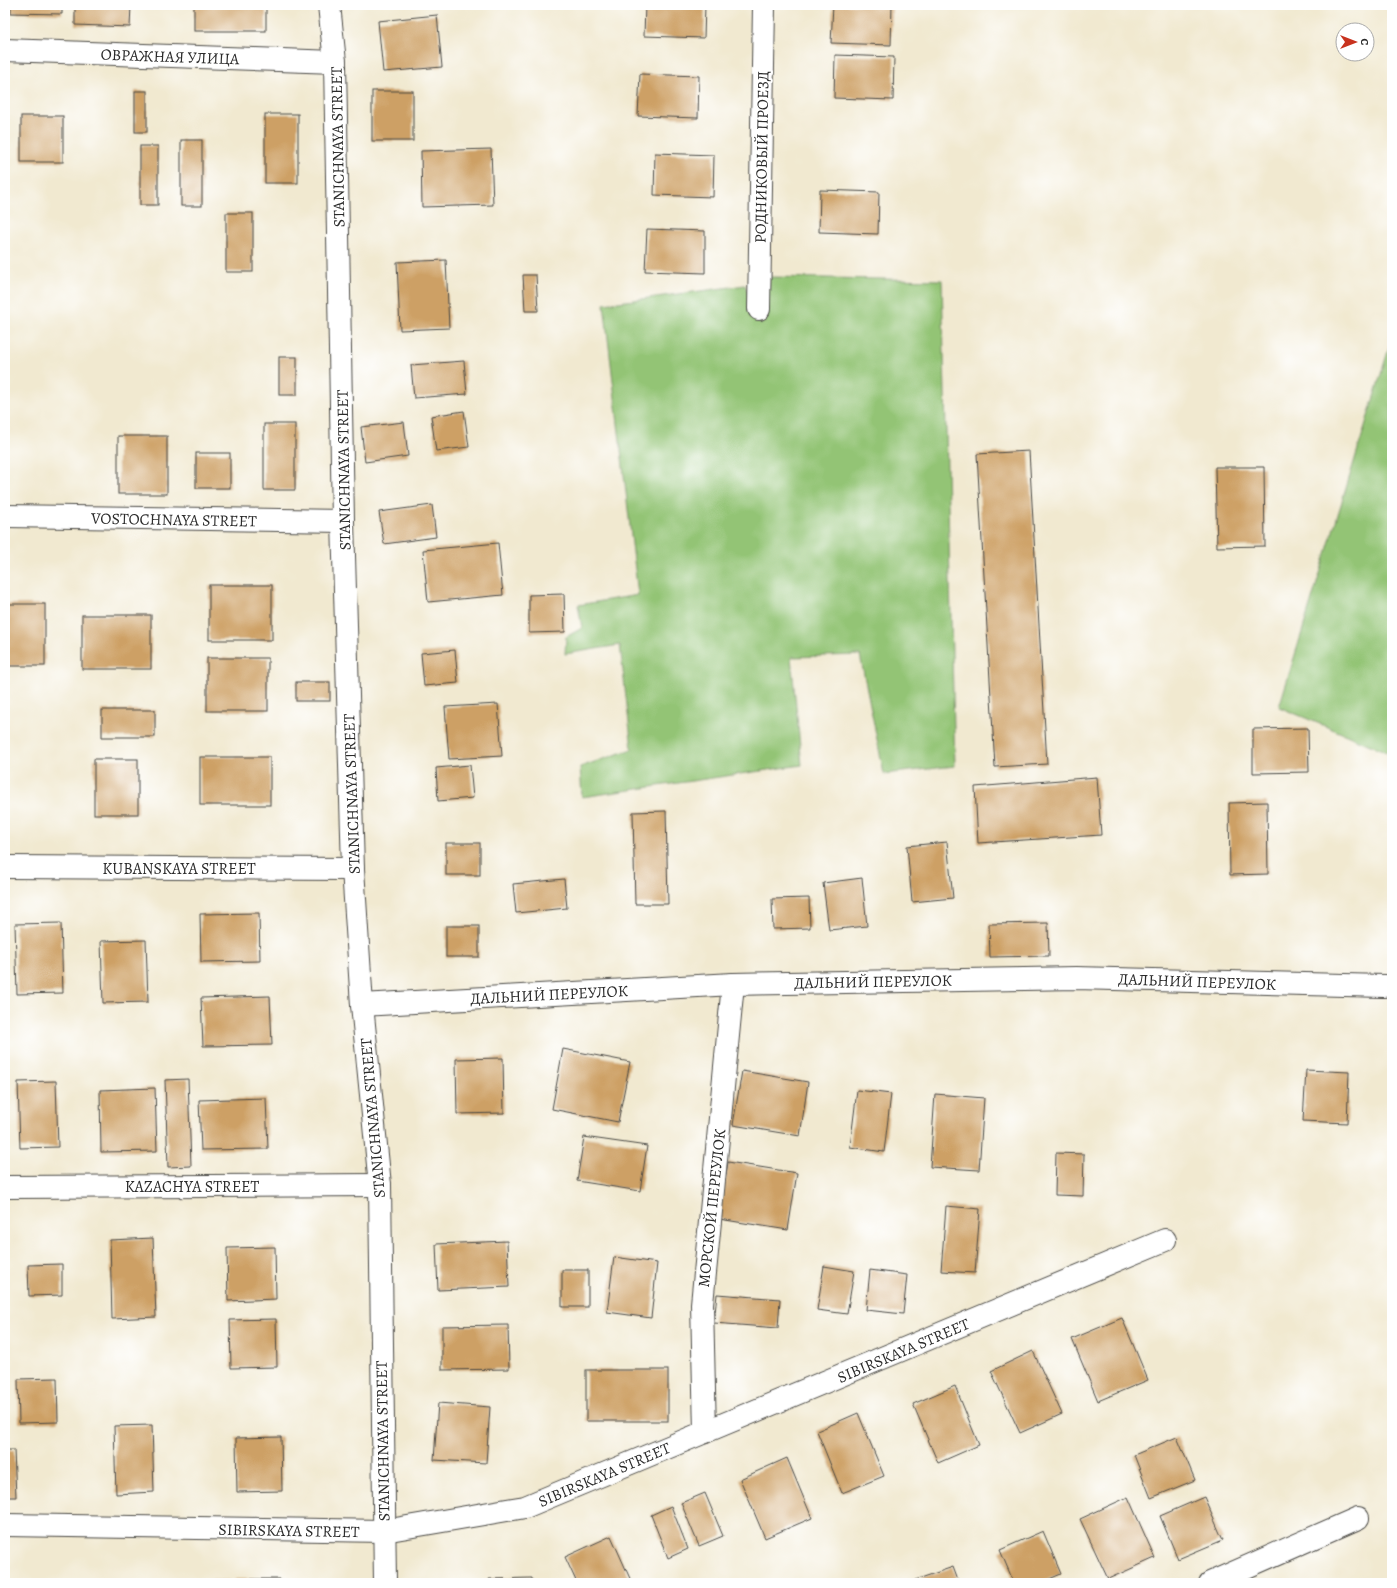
<svg xmlns="http://www.w3.org/2000/svg" width="1397" height="1588" font-family="Alegreya,serif">
	<style>
		.green { fill: #93c474; stroke: #5f7850 }
		.building { fill: #cda065 }
		.lines { fill: none; stroke-linecap: round; stroke-linejoin: round }
		.minor-casing { stroke: #494844; stroke-width: 24 }
		.minor { stroke: #fff; stroke-width: 22 }
		.labels { text-anchor: middle; stroke-width: 4; stroke-linejoin: round; paint-order: stroke }
		.street-label { font-size: 16px; fill: #2b2b2b; stroke: #fff }
	</style>
	<rect width="100%" height="100%" fill="#fff"/>
	<filter id="ink" filterUnits="userSpaceOnUse"><feTurbulence type="fractalNoise" baseFrequency=".025" numOctaves="2"/><feDisplacementMap in="SourceGraphic" scale="8" xChannelSelector="R" yChannelSelector="G"/><feConvolveMatrix kernelMatrix="1 2 1 2 8 2 1 2 1" color-interpolation-filters="sRGB"/></filter>
	<filter id="wash" filterUnits="userSpaceOnUse"><feTurbulence type="fractalNoise" baseFrequency=".012" numOctaves="4" result="noise"/><feDisplacementMap in="SourceGraphic" scale="16" xChannelSelector="R" yChannelSelector="G"/><feGaussianBlur stdDeviation="0.9" result="paint"/><feColorMatrix in="noise" values="0 0 0 0 0 0 0 0 0 0 0 0 0 0 0 0 0 1.4 0 .05"/><feComposite in="paint" operator="in"/></filter>
	<g filter="url(#wash)">
		<rect width="100%" height="100%" fill="#f1e9d0"/>
		<g class="green">
			<polygon points="770,277 942,280 955,766 884,774 860,655 791,657 802,765 582,797 580,767 632,749 620,645 565,654 566,637 582,628 578,605 638,595 604,304 745,285 761,325"/>
			<polygon points="1392,338 1392,754 1279,707"/>
		</g>
		<g id="blocks">
			<g class="building">
				<polygon points="11,5 62,5 62,14 11,13"/>
				<polygon points="75,5 131,5 130,27 75,25"/>
				<rect x="194" y="5" width="72" height="26"/>
				<polygon points="645,5 705,5 704,38 644,36"/>
				<polygon points="833,5 892,5 891,45 831,43"/>
				<polygon points="437,15 442,67 383,72 378,21"/>
				<polygon points="835,55 894,57 893,100 834,98"/>
				<polygon points="640,74 699,76 698,118 638,116"/>
				<rect x="135" y="91" width="12" height="41"/>
				<rect x="372" y="91" width="41" height="50"/>
				<rect x="265" y="114" width="33" height="69"/>
				<rect x="21" y="116" width="42" height="46"/>
				<rect x="181" y="140" width="21" height="66"/>
				<rect x="140" y="146" width="18" height="59"/>
				<polygon points="491,149 493,205 422,207 421,151"/>
				<polygon points="655,153 714,155 713,197 654,195"/>
				<polygon points="820,190 879,192 878,234 819,232"/>
				<rect x="226" y="213" width="27" height="59"/>
				<polygon points="647,229 705,231 705,273 645,271"/>
				<polygon points="446,260 449,328 400,330 397,262"/>
				<polygon points="523,275 536,275 538,311 525,311"/>
				<rect x="279" y="357" width="18" height="38"/>
				<polygon points="464,361 467,394 414,398 411,365"/>
				<polygon points="464,411 469,447 436,451 431,416"/>
				<polygon points="404,422 408,456 365,462 361,427"/>
				<rect x="264" y="424" width="31" height="66"/>
				<rect x="118" y="436" width="49" height="58"/>
				<polygon points="1029,451 1047,764 995,767 977,454"/>
				<rect x="196" y="453" width="34" height="35"/>
				<polygon points="1215,467 1264,467 1265,546 1217,547"/>
				<polygon points="432,505 436,537 384,544 379,512"/>
				<polygon points="498,543 503,595 428,602 423,550"/>
				<rect x="209" y="585" width="63" height="55"/>
				<polygon points="564,594 565,632 529,633 529,595"/>
				<rect x="5" y="604" width="40" height="62"/>
				<rect x="82" y="615" width="69" height="54"/>
				<polygon points="455,650 458,683 424,686 421,653"/>
				<rect x="207" y="658" width="61" height="53"/>
				<rect x="296" y="682" width="34" height="19"/>
				<polygon points="498,704 502,756 449,759 445,707"/>
				<rect x="102" y="710" width="53" height="27"/>
				<polygon points="1308,728 1309,772 1253,773 1253,729"/>
				<rect x="200" y="757" width="70" height="48"/>
				<rect x="94" y="759" width="44" height="55"/>
				<polygon points="470,765 473,798 438,801 436,768"/>
				<polygon points="1097,777 1101,835 978,843 975,787"/>
				<polygon points="1267,802 1268,874 1230,875 1229,803"/>
				<polygon points="666,811 668,904 635,904 633,812"/>
				<polygon points="947,842 953,898 912,902 907,846"/>
				<rect x="446" y="843" width="34" height="32"/>
				<polygon points="862,878 867,926 829,930 823,883"/>
				<polygon points="564,879 567,908 516,913 513,884"/>
				<polygon points="809,898 810,928 773,929 772,899"/>
				<polygon points="259,913 260,961 201,962 200,914"/>
				<polygon points="61,923 63,993 17,994 15,924"/>
				<polygon points="1048,923 1049,956 990,957 989,924"/>
				<rect x="446" y="926" width="33" height="31"/>
				<polygon points="146,940 148,1002 103,1003 101,941"/>
				<polygon points="270,996 272,1045 203,1046 201,998"/>
				<polygon points="563,1049 630,1062 618,1122 552,1109"/>
				<polygon points="503,1058 504,1113 457,1114 456,1059"/>
				<polygon points="1306,1070 1349,1072 1347,1123 1303,1121"/>
				<polygon points="742,1071 808,1082 800,1136 733,1125"/>
				<polygon points="188,1079 191,1166 168,1167 165,1080"/>
				<polygon points="56,1081 58,1147 20,1148 18,1082"/>
				<polygon points="155,1088 157,1151 101,1152 100,1090"/>
				<polygon points="857,1090 891,1094 884,1152 850,1147"/>
				<polygon points="935,1094 984,1098 979,1170 930,1167"/>
				<polygon points="266,1098 268,1149 201,1150 199,1100"/>
				<polygon points="584,1137 647,1146 640,1191 577,1181"/>
				<polygon points="1056,1153 1084,1154 1083,1196 1055,1195"/>
				<polygon points="728,1162 797,1173 788,1230 719,1219"/>
				<polygon points="946,1206 980,1209 975,1273 941,1271"/>
				<polygon points="153,1238 156,1317 112,1319 110,1240"/>
				<polygon points="507,1241 509,1287 438,1290 436,1244"/>
				<polygon points="275,1247 276,1299 228,1301 227,1248"/>
				<polygon points="614,1257 657,1263 651,1318 607,1312"/>
				<polygon points="62,1264 62,1295 29,1296 28,1265"/>
				<polygon points="824,1266 854,1271 847,1314 817,1310"/>
				<rect x="562" y="1270" width="26" height="37"/>
				<polygon points="870,1270 907,1275 903,1314 866,1310"/>
				<polygon points="717,1294 780,1299 778,1328 714,1323"/>
				<polygon points="1122,1318 1148,1380 1098,1401 1072,1339"/>
				<polygon points="276,1319 277,1367 231,1368 230,1320"/>
				<polygon points="508,1325 509,1369 442,1370 442,1326"/>
				<polygon points="1033,1351 1062,1414 1020,1433 991,1371"/>
				<rect x="586" y="1370" width="82" height="51"/>
				<polygon points="57,1378 58,1422 19,1423 18,1379"/>
				<polygon points="955,1386 979,1445 938,1463 913,1404"/>
				<polygon points="438,1403 490,1407 486,1463 434,1460"/>
				<polygon points="858,1413 884,1476 842,1493 817,1431"/>
				<polygon points="152,1425 154,1492 116,1494 114,1426"/>
				<polygon points="281,1437 282,1491 237,1492 236,1438"/>
				<polygon points="1177,1437 1195,1480 1151,1498 1134,1455"/>
				<polygon points="5,1450 14,1450 16,1497 5,1497"/>
				<polygon points="787,1458 812,1518 765,1538 740,1479"/>
				<polygon points="705,1493 723,1536 699,1546 681,1503"/>
				<polygon points="1128,1497 1155,1558 1108,1579 1080,1519"/>
				<polygon points="1204,1497 1223,1540 1178,1559 1160,1516"/>
				<polygon points="671,1506 688,1549 668,1558 651,1515"/>
				<polygon points="1043,1531 1061,1574 1040,1583 1014,1583 1000,1550"/>
				<polygon points="611,1536 632,1583 577,1583 565,1557"/>
				<polygon points="953,1567 959,1583 916,1583 915,1580"/>
				<polygon points="532,1578 532,1583 489,1583 489,1579"/>
				<polygon points="235,1579 279,1579 279,1583 236,1583"/>
				<polygon points="229,1580 229,1583 179,1583 179,1581"/>
			</g>
		</g>
	</g>
	<g filter="url(#ink)">
		<use href="#blocks" fill-opacity="0" stroke="#494844" stroke-width="1"/>
		<g class="lines">
			<defs>
				<g id="minor">
					<polyline points="329,5 335,62 343,521 353,869 362,1005 380,1185 385,1583"/>
					<polyline points="5,50 335,62"/>
					<polyline points="759,309 764,5"/>
					<polyline points="5,516 343,521"/>
					<polyline points="5,867 353,869"/>
					<polyline points="362,1005 733,984 1076,978 1384,986"/>
					<polyline points="5,1187 380,1185"/>
					<polyline points="705,1432 702,1304 733,984"/>
					<polyline points="5,1525 384,1531 525,1507 1165,1240"/>
					<polyline points="1210,1583 1358,1518"/>
				</g>
			</defs>
			<use href="#minor" class="minor-casing"/>
			<use href="#minor" class="minor"/>
		</g>
	</g>
	<g class="labels">
		<g class="street-label">
			<text transform="translate(170 56) rotate(2)" y="6">ОВРАЖНАЯ УЛИЦА</text>
			<text transform="translate(337 147) rotate(-91)" y="6">STANICHNAYA STREET</text>
			<text transform="translate(761 157) rotate(-89)" y="6">РОДНИКОВЫЙ ПРОЕЗД</text>
			<text transform="translate(343 470) rotate(-91)" y="6">STANICHNAYA STREET</text>
			<text transform="translate(174 519) rotate(1)" y="6">VOSTOCHNAYA STREET</text>
			<text transform="translate(351 794) rotate(-92)" y="6">STANICHNAYA STREET</text>
			<text x="179" y="874">KUBANSKAYA STREET</text>
			<text transform="translate(873 981) rotate(-1)" y="6">ДАЛЬНИЙ ПЕРЕУЛОК</text>
			<text transform="translate(1197 981) rotate(2)" y="6">ДАЛЬНИЙ ПЕРЕУЛОК</text>
			<text transform="translate(549 994) rotate(-3)" y="6">ДАЛЬНИЙ ПЕРЕУЛОК</text>
			<text transform="translate(372 1118) rotate(-95)" y="6">STANICHNAYA STREET</text>
			<text x="192" y="1192">KAZACHYA STREET</text>
			<text transform="translate(711 1208) rotate(-84)" y="6">МОРСКОЙ ПЕРЕУЛОК</text>
			<text transform="translate(903 1350) rotate(-23)" y="6">SIBIRSKAYA STREET</text>
			<text transform="translate(382 1441) rotate(-91)" y="6">STANICHNAYA STREET</text>
			<text transform="translate(604 1474) rotate(-23)" y="6">SIBIRSKAYA STREET</text>
			<text transform="translate(289 1530) rotate(1)" y="6">SIBIRSKAYA STREET</text>
		</g>
	</g>
	<rect width="1397" height="1588" fill="none" stroke="#fff" stroke-width="20"/>
	<g transform="translate(1355 42) rotate(90)"><circle r="19" fill="#ffffff" stroke="#aaaaaa"/>
	<path d="M0-3L7 15L0 10L-7 15Z" fill="#c8321e"/>
	<text y="-6" font-size="11" font-weight="bold" text-anchor="middle" fill="#2b2b2b">С</text>
	</g>
</svg>
